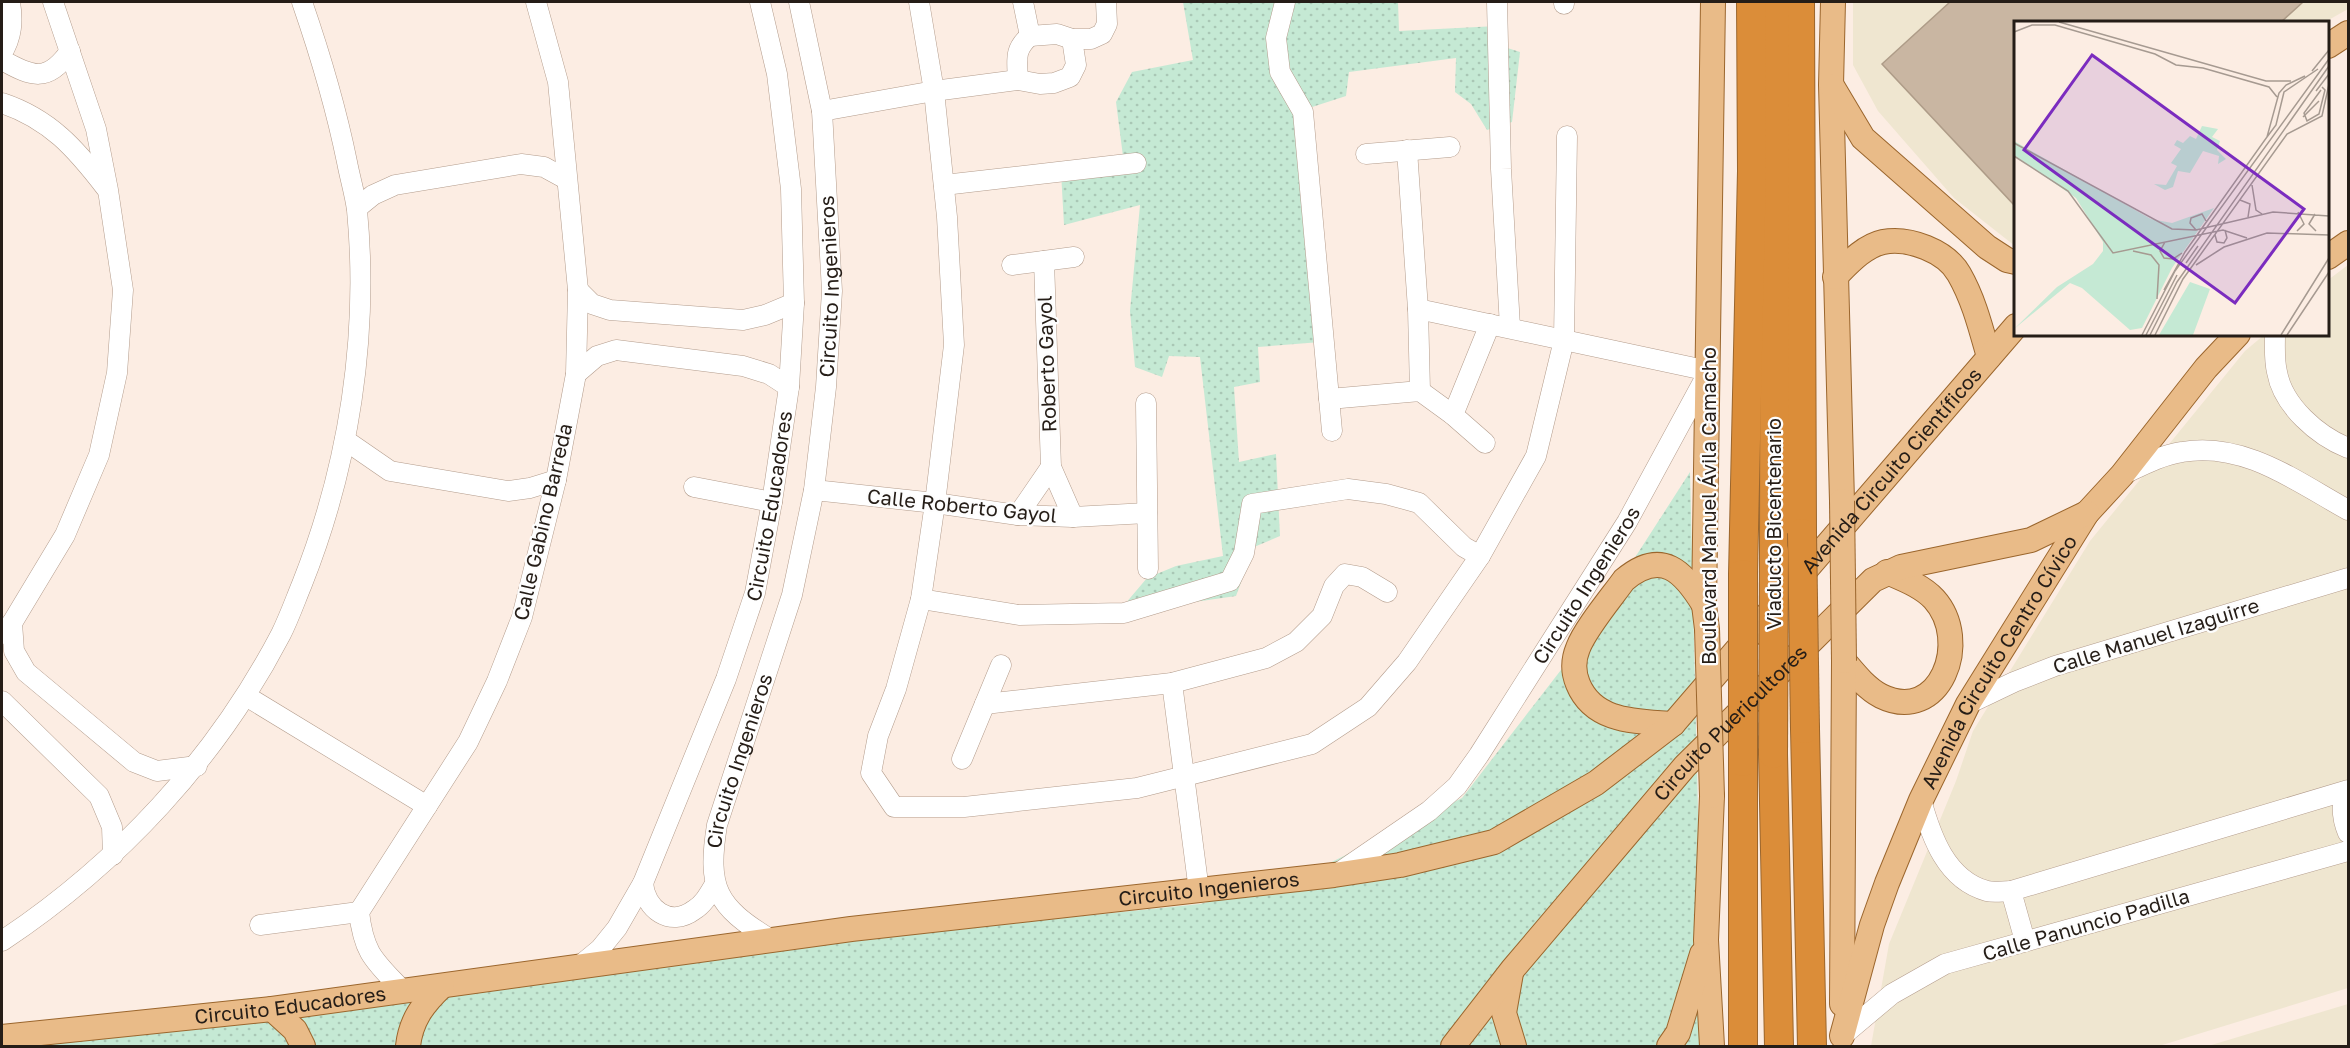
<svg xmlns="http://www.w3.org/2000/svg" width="2350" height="1048" font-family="'Golos Text',sans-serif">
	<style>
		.commercial { fill: #efe6d0 }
		.park { fill: url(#park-dots) }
		.building { fill: #c9b6a2; stroke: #ae9c88; stroke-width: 1.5 }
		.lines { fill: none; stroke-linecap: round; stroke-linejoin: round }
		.minor-casing { stroke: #b39c8c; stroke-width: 21 }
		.major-casing { stroke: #9b662d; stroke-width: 26 }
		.highway-casing { stroke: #9b662d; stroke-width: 30 }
		.minor { stroke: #fff; stroke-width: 20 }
		.major { stroke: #e9bb88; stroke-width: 24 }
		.highway { stroke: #db8d39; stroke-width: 28 }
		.major-bridge-casing { stroke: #9b662d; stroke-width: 26; stroke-linecap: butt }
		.highway-bridge-casing { stroke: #9b662d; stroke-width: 30; stroke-linecap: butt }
		.major-bridge { stroke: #e9bb88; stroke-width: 24 }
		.highway-bridge { stroke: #db8d39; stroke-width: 28 }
		.labels { text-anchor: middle; stroke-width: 4.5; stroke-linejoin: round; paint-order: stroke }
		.street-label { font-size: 20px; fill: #251d17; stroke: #fdfdfd }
		.inset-road { fill: none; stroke: #a69a91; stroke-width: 1.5 }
		.view { fill: #7b2cbf; fill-opacity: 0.15; stroke: #7b2cbf; stroke-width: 3 }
		.inset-edge { fill: none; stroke: #251d17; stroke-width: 3 }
	</style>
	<defs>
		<pattern id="park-dots" width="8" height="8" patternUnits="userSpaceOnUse" patternTransform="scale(1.5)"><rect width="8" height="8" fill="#c5e9d4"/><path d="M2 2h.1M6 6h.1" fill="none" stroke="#a9c7b5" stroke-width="1.8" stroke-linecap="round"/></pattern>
	</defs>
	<rect width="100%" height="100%" fill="#fcede3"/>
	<g class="commercial">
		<polygon points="1853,2 2348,2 2348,9 2325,22 2016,22 2015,246 1954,198 1878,111 1853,65"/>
		<polygon points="2348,265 2348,988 2159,1046 1871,1046 1889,944 1956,781 1973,731 2090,541 2245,351 2264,335 2328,334 2328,280"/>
		<polygon points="2348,1004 2348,1046 2208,1046"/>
	</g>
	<g class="park">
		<polygon points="1183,2 1398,2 1399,31 1497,26 1498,45 1520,52 1512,122 1487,130 1471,104 1455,92 1456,58 1349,72 1346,96 1309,108 1333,341 1258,347 1260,382 1234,387 1239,462 1276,454 1280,536 1254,547 1236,596 1132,611 1125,604 1147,578 1176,566 1223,556 1200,357 1169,356 1162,377 1135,367 1130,311 1140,205 1064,225 1061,172 1124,164 1116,102 1132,72 1193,60"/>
		<polygon points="1690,472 1702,980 1702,1046 2,1046 2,1027 251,998 327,993 1200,904 1295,880 1462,798 1571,657"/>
	</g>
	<polygon class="building" points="1950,2 2303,2 2281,22 2016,22 2016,207 1882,64"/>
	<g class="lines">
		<defs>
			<g id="minor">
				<polyline points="919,2 934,91 947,217 954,345 935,503 921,599 896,689 878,736 871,773 894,807 964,807 1137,788 1312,744 1368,707 1407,662 1480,556 1536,456 1564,340 1567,136"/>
				<polyline points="1023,2 1030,36 1057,34 1072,39 1091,39 1102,34 1107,24 1106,2"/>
				<polyline points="1285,2 1276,38 1280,72 1303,112 1332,431"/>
				<polyline points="1497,2 1501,169 1510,327"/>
				<polyline points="1564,4 1564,2"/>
				<path d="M2,53C12,37 13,21 10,2"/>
				<path d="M2,60C32,77 48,83 70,51"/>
				<path d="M1018,80C1017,60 1014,49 1030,36"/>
				<path d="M2,103C50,119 76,149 106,188"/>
				<polyline points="822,111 934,91 1018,80 1040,84 1054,83 1070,77 1076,65 1072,39"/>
				<polyline points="1407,150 1418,309 1420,391"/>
				<polyline points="1366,154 1450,147"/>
				<polyline points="944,185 1136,163"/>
				<polyline points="357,208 373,195 395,185 521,164 544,167 566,179"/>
				<polyline points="1044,261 1051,467 1073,517"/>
				<polyline points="1012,265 1074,257"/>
				<polyline points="578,290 592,304 610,310 743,320 765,315 794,303"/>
				<path d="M2275,334C2275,347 2274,360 2277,372C2283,406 2318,436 2348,448"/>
				<polyline points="576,374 597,356 616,350 743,366 769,374 789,387"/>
				<polyline points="1329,399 1420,391 1453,415 1485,443"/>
				<polyline points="1146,403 1148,569"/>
				<polyline points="1453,415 1490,324"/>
				<polyline points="345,440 390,471 508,491 530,488 556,480"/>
				<path d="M2122,475C2141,466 2161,455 2182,452C2244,441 2297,482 2348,510"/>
				<polyline points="694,487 772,502"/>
				<polyline points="814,490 935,503 1018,515 1073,517 1147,513"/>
				<polyline points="1018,515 1051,467"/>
				<polyline points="921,599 1019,615 1124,613 1230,581 1244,553 1252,504 1348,489 1386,494 1419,503 1464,547 1480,556"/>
				<polyline points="12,623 14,651 26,672 134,762 157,771 197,766"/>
				<polyline points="2,634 12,623 65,535 99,455 117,373 123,290 108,190 96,129 53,2"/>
				<polyline points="1172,683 1199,891"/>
				<polyline points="246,696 427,806"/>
				<polyline points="2,701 99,796 112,827 113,855"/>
				<polyline points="985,704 1172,683 1266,658 1296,642 1322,616 1334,586 1345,574 1362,577 1387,592"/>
				<polyline points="1968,704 2014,682 2055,666 2348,578"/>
				<polyline points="962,759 1001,665"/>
				<path d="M2345,792C2341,806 2342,819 2348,833"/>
				<path d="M1921,800C1931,836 1946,880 1987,891C1994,893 2003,891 2011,891L2348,790"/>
				<path id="s1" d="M1337,874L1429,811L1457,786L1479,755L1627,522L1709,371L1418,309"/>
				<path d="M643,883C645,909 670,928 694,910C704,904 709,894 715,884"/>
				<polyline points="2011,891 2025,941"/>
				<polyline points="260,925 359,912"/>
				<path id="s2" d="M770,939C716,906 707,888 717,825L792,595L814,490L826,387L832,291L822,111L799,2"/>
				<path d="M2,941C118,864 216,759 281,634C289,618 295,601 302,584C349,466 369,336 357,210C355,194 350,178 347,162C336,108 320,54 302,2"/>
				<path id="s3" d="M577,968L600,949L617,928L643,883L726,679L755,593L772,502L789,387L794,303L791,189L777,74L760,2"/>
				<path d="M403,991C375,961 364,955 359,912L468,742L497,681L522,617L556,480L576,374L578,290L558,82L536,2"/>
				<polyline points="1842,1036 1892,994 1945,964 2348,851"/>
			</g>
			<g id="major">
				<polyline points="1833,2 1831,85 1842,501"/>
				<polyline points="2328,46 2348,33"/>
				<polyline points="1832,86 1863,138 1987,247 2007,260 2016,262"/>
				<polyline points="2328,257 2348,243"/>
				<path d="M1835,277C1848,264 1864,246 1883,242C1909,237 1946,251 1959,274C1974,300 1981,329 1989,357"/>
				<polyline points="1707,629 1704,605 1713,2"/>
				<path d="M1844,661C1855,674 1866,688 1881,696C1940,725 1972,641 1934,599C1922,586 1903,579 1887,572"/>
				<path d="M1673,724C1637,721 1594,723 1578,684C1573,672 1573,660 1578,648C1585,629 1611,598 1624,580C1662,548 1684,572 1704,605"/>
				<polyline points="1712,796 1706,940 1712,1046"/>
				<polyline points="1511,973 1504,1013 1514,1046"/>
				<polyline points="1842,1004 1844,661"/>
				<polyline points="272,1009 295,1030 303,1046"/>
				<path id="s4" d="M1842,1036L1872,925L1887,883L1921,800L1968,704L2087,513L2122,475L2206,368L2238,334"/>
				<path id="s5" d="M2,1037L272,1009L851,929L1334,875L1400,865L1494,842L1596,783L1673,724L2016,326"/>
				<path d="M408,1046C411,1020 423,1004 442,986"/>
				<path id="s6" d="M1453,1046L1512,970L1685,766L1873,580L1901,567L2031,540L2087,513"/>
				<polyline points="1669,1046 1678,1033 1702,954"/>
			</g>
			<g id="highway">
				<polyline points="1800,2 1802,533"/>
				<polyline points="1774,551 1775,2"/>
				<polyline points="1743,574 1752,171 1751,2"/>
				<polyline points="1805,729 1812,1046"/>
				<polyline points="1773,754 1779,1046"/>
				<polyline points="1743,1046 1743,762"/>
			</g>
		</defs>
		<use href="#minor" class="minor-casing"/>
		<use href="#major" class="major-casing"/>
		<use href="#highway" class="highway-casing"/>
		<use href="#minor" class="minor"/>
		<use href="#major" class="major"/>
		<use href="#highway" class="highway"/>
		<defs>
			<g id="major-bridge">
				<polyline points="1842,501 1844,661"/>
				<polyline points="1707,629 1712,796"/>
			</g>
			<g id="highway-bridge">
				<polyline points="1802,533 1805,729"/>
				<polyline points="1773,754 1774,551"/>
				<polyline points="1743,762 1743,574"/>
			</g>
		</defs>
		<use href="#major-bridge" class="major-bridge-casing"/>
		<use href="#highway-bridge" class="highway-bridge-casing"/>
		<use href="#major-bridge" class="major-bridge"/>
		<use href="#highway-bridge" class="highway-bridge"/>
	</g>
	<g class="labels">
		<g class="street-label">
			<text dy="7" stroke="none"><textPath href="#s2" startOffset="692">Circuito Ingenieros</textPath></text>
			<text transform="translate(1047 364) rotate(-92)" y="7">Roberto Gayol</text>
			<text dy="7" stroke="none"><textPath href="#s5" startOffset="2055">Avenida Circuito Científicos</textPath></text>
			<text dy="7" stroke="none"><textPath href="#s3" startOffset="508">Circuito Educadores</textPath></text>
			<text transform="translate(962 506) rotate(6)" y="7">Calle Roberto Gayol</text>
			<text transform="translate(1709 506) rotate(-90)" y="7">Boulevard Manuel Ávila Camacho</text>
			<text transform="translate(543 522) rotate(-77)" y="7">Calle Gabino Barreda</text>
			<text transform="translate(1774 524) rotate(-90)" y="7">Viaducto Bicentenario</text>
			<text dy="7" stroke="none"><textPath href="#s1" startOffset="388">Circuito Ingenieros</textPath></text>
			<text transform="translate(2156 636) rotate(-17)" y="7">Calle Manuel Izaguirre</text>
			<text dy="7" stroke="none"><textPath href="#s4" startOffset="408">Avenida Circuito Centro Cívico</textPath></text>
			<text dy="7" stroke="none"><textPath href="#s6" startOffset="426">Circuito Puericultores</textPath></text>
			<text dy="7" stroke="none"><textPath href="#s2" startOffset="206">Circuito Ingenieros</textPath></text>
			<text dy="7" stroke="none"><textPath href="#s5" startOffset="1216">Circuito Ingenieros</textPath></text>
			<text transform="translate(2086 925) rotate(-16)" y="7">Calle Panuncio Padilla</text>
			<text dy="7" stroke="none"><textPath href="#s5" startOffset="290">Circuito Educadores</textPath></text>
		</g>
	</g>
	<g transform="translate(2014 21)">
		<rect width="315" height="315" fill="#fcede3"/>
		<path d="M188,105L204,108L198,116L206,120L203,129L212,138L204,143L205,135L189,130L176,152L164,150L159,166L151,169L140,163L152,164L163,145L157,142L167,128L160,124L163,119L169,122L176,115L182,118ZM0,120L137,198L158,202L200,187L158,247L128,307L116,309L68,267L56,262L0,308L43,266L79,243L89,230V221L62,177L0,134ZM176,261L196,268L179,314H145Z" fill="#c5e9d4"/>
		<path class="inset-road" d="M45,1L252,60H277M0,11L18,4H41L141,33L162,44L189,47L255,66L263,76M298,50L315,29M307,69L290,92L293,100L305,93L311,69L308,66M302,70L315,53M289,96L305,80M253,116L262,104L270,71L304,48M0,122L158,208L182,209L259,191L315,195M0,135L54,170L99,232L209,209L233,217M238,164L242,189L248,193M226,179L236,183L234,196M301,193L295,203L302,210M182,209L176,202L177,197L188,193L192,200M283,210L290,203L284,191M201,214L203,221L210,222L213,217L211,209M151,221L146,230L150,237L159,238L168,232M119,230L137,234L145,244L143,278M172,242L184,225M182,244L210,226L253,212L315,214M150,269L171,231L253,116L265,72L272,64L291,55M128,314L161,250L315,38M132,314L163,254M136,314L163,261L315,45M141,314L169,258L273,113L308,95L315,63M267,314L315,237M273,314L315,251"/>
		<path class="view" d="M78,34L290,188L221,282L10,129Z"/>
		<rect width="315" height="315" class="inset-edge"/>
	</g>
	<rect width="2350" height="1048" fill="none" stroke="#251d17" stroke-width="6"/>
</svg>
